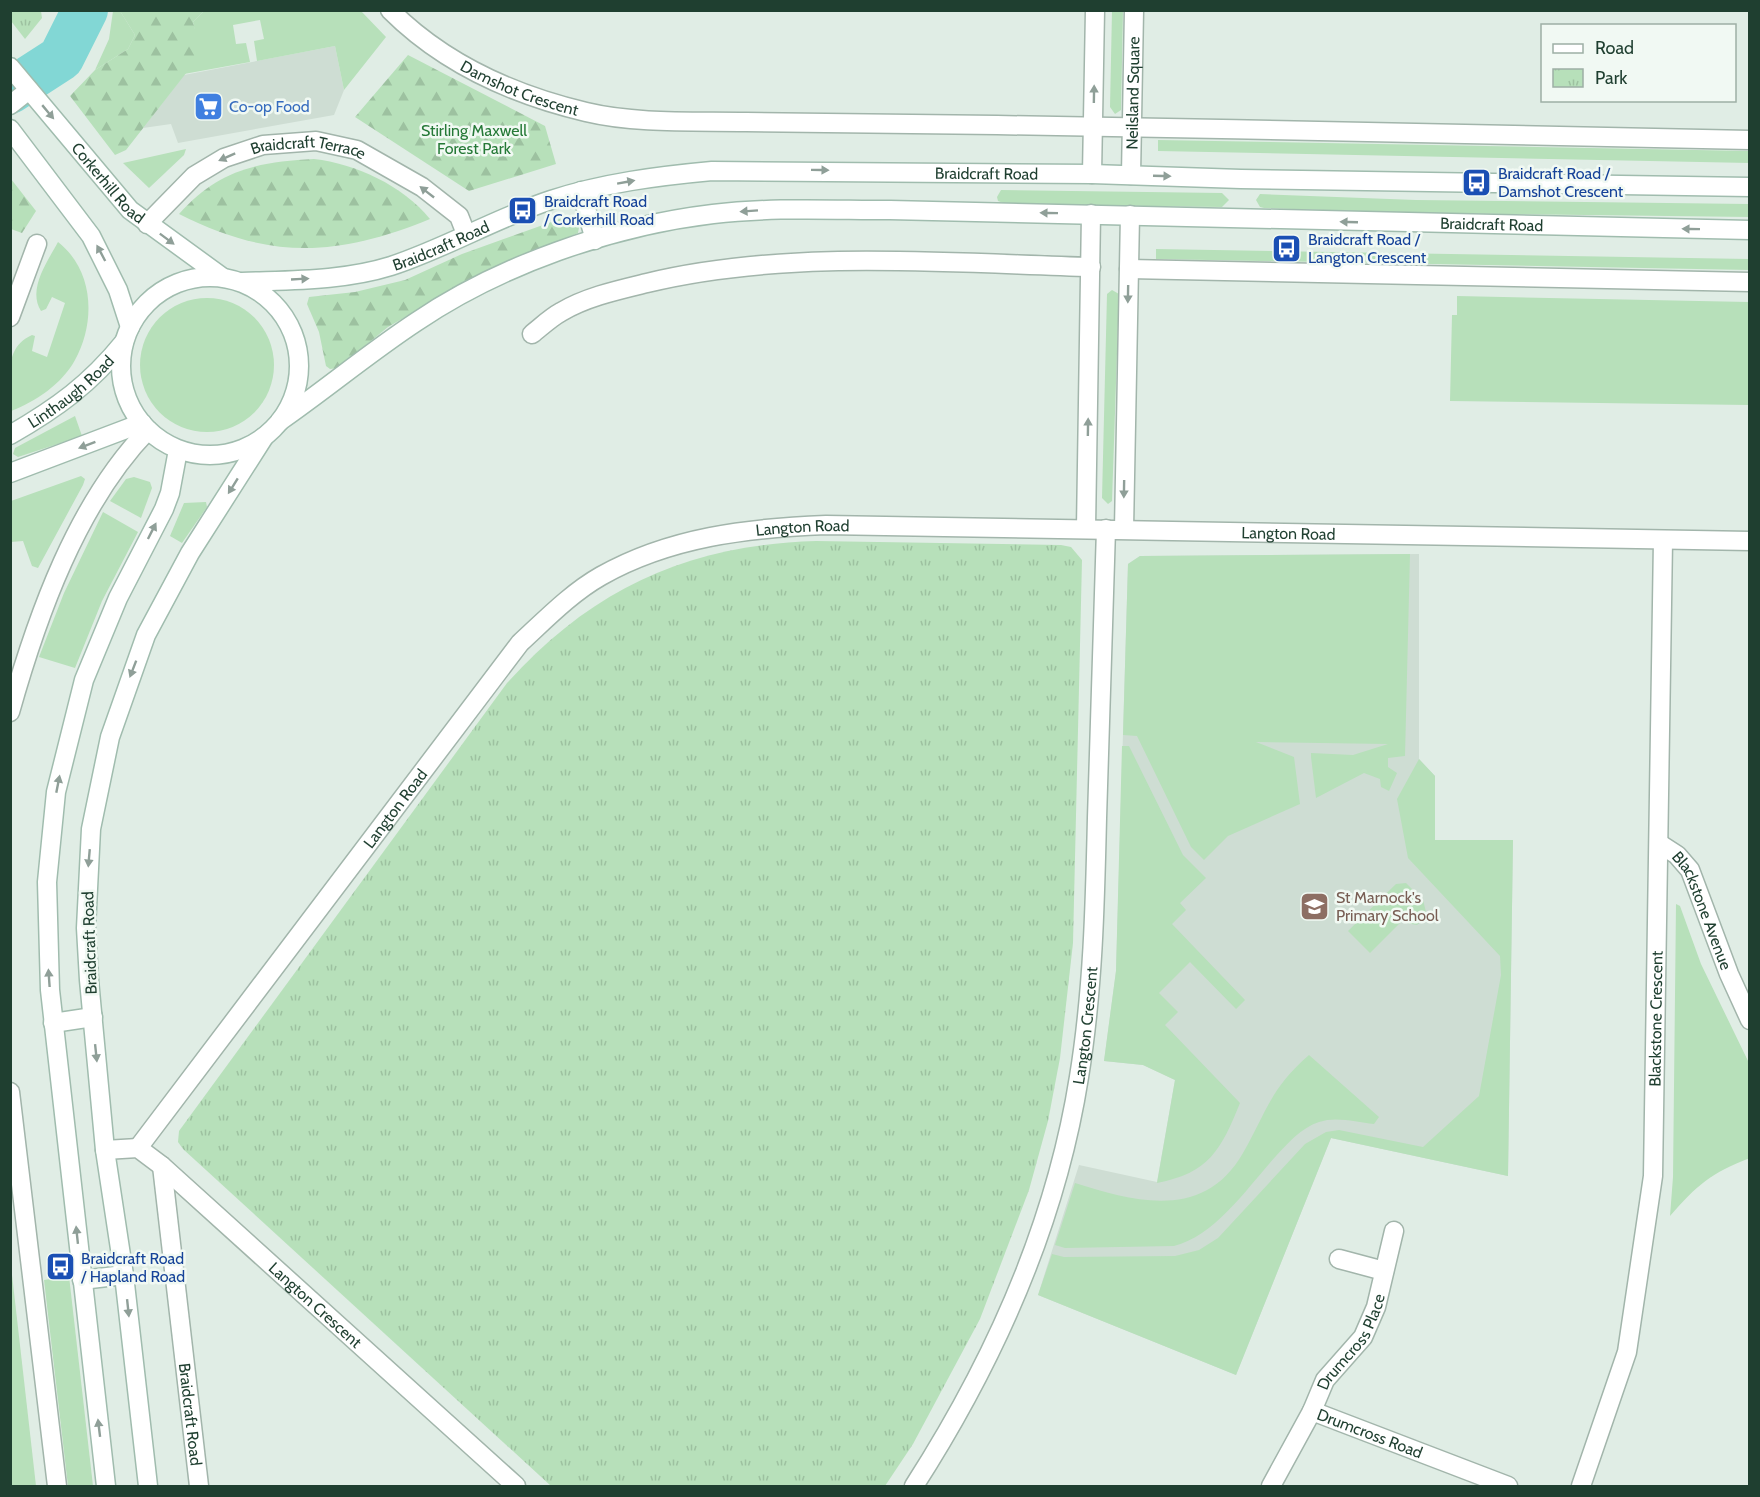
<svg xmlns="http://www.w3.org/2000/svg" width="1760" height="1497" font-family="Cabin,sans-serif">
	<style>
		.built { fill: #ceddd3 }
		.green { fill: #b7e0ba }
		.forest { fill: url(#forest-firs) }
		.park { fill: url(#park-tufts) }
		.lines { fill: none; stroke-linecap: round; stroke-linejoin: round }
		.river { stroke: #82d7d5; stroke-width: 46 }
		.street-casing { stroke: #a2b5ab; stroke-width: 21 }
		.secondary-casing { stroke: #a0bcae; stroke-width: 21 }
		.street { stroke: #fff; stroke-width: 18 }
		.secondary { stroke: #fff; stroke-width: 18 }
		.oneway { fill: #8f9f98 }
		.labels { text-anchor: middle; stroke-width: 5; stroke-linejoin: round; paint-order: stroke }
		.street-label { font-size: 16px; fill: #1f3f30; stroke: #f1f9f3 }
		.shop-label { font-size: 16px; fill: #366cbe; stroke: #f1f9f3; text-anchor: start }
		.park-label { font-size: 16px; fill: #257937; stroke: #f1f9f3 }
		.transit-label { font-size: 16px; fill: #164399; stroke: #f1f9f3; text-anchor: start }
		.education-label { font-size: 16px; fill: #785e54; stroke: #f1f9f3; text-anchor: start }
	</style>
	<defs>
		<pattern id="forest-firs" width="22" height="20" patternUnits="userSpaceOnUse" patternTransform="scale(1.5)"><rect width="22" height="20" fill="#b7e0ba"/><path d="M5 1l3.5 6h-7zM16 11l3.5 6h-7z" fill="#9dc1a0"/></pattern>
		<pattern id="park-tufts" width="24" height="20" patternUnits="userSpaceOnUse" patternTransform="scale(1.5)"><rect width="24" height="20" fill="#b7e0ba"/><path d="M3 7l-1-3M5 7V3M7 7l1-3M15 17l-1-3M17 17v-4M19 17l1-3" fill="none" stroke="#9dc1a0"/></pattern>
	</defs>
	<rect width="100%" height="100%" fill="#e0ede5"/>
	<g class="built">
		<polygon points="335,46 344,90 334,115 178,143 171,124 143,128 184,75"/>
		<polygon points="1419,554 1419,759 1435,776 1435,840 1513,840 1508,1176 1331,1138 1236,1375 1038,1295 1079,1165 1157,1182 1175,1080 1143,1065 1104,1061 1116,971 1128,564 1140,556"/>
	</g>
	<g class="green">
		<polygon points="113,11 120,11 135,35 128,49 95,70 109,39"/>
		<path d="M204,11H361L386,37L344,90L335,46L257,61L254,41L264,39L260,20L233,25L236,44L246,43L250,62L184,74C198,58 198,43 193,22Z"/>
		<polygon points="1112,11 1123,11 1121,110 1115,114 1110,107"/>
		<polygon points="1158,140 1749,151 1750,163 1158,151"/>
		<polygon points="186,149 184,155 149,188 123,163"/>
		<polygon points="1001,190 1222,193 1229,200 1222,207 1006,204 998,201 997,197"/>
		<polygon points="1260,194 1416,200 1749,204 1750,217 1416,213 1264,208 1260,207 1256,200"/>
		<path d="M58,242C94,270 96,322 75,360C62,384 35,402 11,411C10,384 2,348 32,335L35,336L32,351L47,357L65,303L52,297L46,309L41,311C27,289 48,261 58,242Z"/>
		<polygon points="1156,249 1749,259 1750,270 1156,259"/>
		<polygon points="1112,290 1119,294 1112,501 1108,504 1102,498 1107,294"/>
		<polygon points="1457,296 1749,302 1749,405 1450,401 1452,315 1457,315"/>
		<circle cx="207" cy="365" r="67"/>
		<polygon points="75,416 82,436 18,457 13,454 15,448"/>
		<polygon points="81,476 85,479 83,485 38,568 32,566 23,541 11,542 11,501"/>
		<polygon points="134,477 150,482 152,488 141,518 110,501 126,479"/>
		<polygon points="206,502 207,507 182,543 170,536 184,503"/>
		<polygon points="103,512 138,532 102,601 75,668 39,657 64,593"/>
		<polygon points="1410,554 1405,756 1388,758 1388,767 1397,773 1389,791 1381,787 1380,779 1364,773 1316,798 1311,757 1311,753 1353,755 1388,744 1256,742 1294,757 1300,804 1228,836 1204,860 1191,847 1137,736 1123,735 1128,564 1140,556"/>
		<path d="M1122,746H1129L1183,855L1206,878L1180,903L1186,910L1172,924L1245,1000L1236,1009L1190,962L1159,993L1178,1012L1165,1025L1240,1103C1221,1150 1209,1173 1157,1183L1175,1080L1143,1065L1104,1061L1116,971Z"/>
		<polygon points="1419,759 1435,776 1435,840 1513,840 1508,1176 1331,1138 1236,1375 1038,1295 1052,1254 1064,1257 1175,1256 1199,1250 1218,1238 1305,1144 1326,1132 1339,1130 1423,1147 1479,1096 1501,975 1500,956 1408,858 1397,799"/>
		<polygon points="1406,883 1423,900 1427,916 1417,925 1401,922 1370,953 1348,931 1396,884"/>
		<path d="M1676,904L1680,906L1701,964L1749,1063L1750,1158C1711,1173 1697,1185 1670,1216L1673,1177Z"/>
		<path d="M1309,1055L1379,1117L1374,1124C1356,1122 1336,1116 1319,1122C1301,1128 1289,1142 1276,1156C1248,1187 1215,1236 1174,1246L1065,1248L1055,1245L1075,1183C1135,1202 1204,1221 1243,1153C1267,1111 1270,1089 1309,1055Z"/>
		<polygon points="10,1266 11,1266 36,1486 11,1486"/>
		<polygon points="69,1276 93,1486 68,1486 44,1280"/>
	</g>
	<g class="forest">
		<polygon points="120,11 204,11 193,22 198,40 194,63 126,150 115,155 70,96 95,70 128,49 135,35"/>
		<polygon points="408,55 545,126 556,164 469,191 355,117"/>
		<path d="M314,159C356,164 402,185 430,219C337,257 270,260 179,214C218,170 256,162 314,159Z"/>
		<polygon points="11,179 36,211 22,233 11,229"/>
		<polygon points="568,216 573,216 580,222 578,233 469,280 388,327 338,368 330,369 326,366 319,332 307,304 309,297 355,292 405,280 462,254"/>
	</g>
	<g class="park">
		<polygon points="10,11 41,11 42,18 25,39 11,21"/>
		<path d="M816,541L1061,545L1071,547L1082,560L1073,943L1060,1058L1048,1121L1029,1190L980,1319L913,1444L885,1486H551L183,1149L178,1142L179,1131L507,683C593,588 688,545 816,541Z"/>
	</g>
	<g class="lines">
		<polyline class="river" points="10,91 61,58 85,10"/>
		<defs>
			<g id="street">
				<path id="s1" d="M390,10C443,63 514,95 586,112C636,124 694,121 746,122C829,123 913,124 997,125C1248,128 1498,137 1750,140"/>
				<polyline points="1092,174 1095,10"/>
				<path id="s2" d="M1131,175L1134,10"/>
				<path id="s3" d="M147,224L194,176L224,158L263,145L316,141L357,150L422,187L459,216L466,234"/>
				<polyline points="1129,269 1750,282"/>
				<polyline points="10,317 37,244"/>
				<path d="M532,334C541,327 550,318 561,312C586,297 618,290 647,283C787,249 947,263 1091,267"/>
				<polyline points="1086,528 1091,214"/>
				<polyline points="1124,529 1130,215"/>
				<path d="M10,712C37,616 77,503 148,430"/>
				<path id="s4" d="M1660,844L1677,855L1690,870L1729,974L1750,1020"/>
				<polyline points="10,1092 57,1486"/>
				<path id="s5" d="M138,1148L520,643C545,620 571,593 601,576C670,537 748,528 826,525L1750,541"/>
				<path id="s6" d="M105,1150L138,1148L162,1166L516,1486"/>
				<path id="s7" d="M162,1166L199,1486"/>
				<polyline points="1339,1259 1384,1271"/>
				<path id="s8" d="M1312,1411L1508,1486"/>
				<path id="s9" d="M914,1486C993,1363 1056,1223 1079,1077C1093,991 1095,905 1097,818C1100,722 1103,625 1106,529"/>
				<path id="s10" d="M1271,1486L1312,1411L1325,1380L1363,1337L1376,1307L1394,1231"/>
				<path id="s11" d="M1581,1486L1627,1352L1653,1176L1663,540"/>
			</g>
			<g id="secondary">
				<path id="s12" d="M10,67L130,210L222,277"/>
				<polyline points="10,105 29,90"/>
				<polyline points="10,129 91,236 118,290 130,327"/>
				<polyline points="581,191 595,240"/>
				<circle cx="210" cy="366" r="89"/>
				<path id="s13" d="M242,282C291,280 343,281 391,266C446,248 496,218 551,200C603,183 658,176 712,171L1092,174L1241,179L1750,187"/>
				<path id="s14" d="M280,421C326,389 369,353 416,322C500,265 612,226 713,214C771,207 831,210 890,210L1750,230"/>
				<path id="s15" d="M10,435C57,408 90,384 124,342"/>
				<polyline points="10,473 142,423"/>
				<polyline points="53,1023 93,1017"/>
				<polyline points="82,1280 124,1275"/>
				<polyline points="106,1486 50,990 47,882 56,792 84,680 118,598 164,509 170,493 178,450"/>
				<polyline points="148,1486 124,1275 105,1150 89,980 86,928 91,829 110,737 146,635 190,553 264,437"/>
			</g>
		</defs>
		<use href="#street" class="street-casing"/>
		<use href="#secondary" class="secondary-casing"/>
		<use href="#street" class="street"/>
		<use href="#secondary" class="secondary"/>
	</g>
	<defs><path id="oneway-solid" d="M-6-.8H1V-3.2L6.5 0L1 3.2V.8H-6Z" transform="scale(1.5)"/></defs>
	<g class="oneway">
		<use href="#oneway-solid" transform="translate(1094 94) rotate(-89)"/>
		<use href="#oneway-solid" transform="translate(48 112) rotate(50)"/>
		<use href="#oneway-solid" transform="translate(227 157) rotate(156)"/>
		<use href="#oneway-solid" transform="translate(820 170) rotate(1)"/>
		<use href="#oneway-solid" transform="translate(1162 176) rotate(2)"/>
		<use href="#oneway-solid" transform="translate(626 182) rotate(-10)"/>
		<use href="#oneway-solid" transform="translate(427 192) rotate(-142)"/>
		<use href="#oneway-solid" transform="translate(749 211) rotate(176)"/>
		<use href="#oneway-solid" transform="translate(1049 213) rotate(-179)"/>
		<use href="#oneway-solid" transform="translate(1349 222) rotate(-178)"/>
		<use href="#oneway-solid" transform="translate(1691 229) rotate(-179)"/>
		<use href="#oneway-solid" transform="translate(167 239) rotate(37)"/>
		<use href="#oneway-solid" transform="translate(101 253) rotate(-118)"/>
		<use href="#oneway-solid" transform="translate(300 279) rotate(-3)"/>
		<use href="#oneway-solid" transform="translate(1128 294) rotate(91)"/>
		<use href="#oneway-solid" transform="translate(1088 427) rotate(-89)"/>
		<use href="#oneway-solid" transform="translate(87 445) rotate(159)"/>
		<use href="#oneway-solid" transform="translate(233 486) rotate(122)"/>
		<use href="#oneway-solid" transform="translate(1124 489) rotate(91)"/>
		<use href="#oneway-solid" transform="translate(152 531) rotate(-63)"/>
		<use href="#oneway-solid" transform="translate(133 669) rotate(111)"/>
		<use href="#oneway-solid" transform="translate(58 784) rotate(-79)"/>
		<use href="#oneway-solid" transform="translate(89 858) rotate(95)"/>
		<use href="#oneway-solid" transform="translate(49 978) rotate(-94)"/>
		<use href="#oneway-solid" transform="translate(96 1053) rotate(84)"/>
		<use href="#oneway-solid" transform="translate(77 1235) rotate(-96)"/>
		<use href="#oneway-solid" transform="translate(128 1308) rotate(84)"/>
		<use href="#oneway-solid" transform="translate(99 1428) rotate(-97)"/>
	</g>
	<defs>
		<symbol id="supermarket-square" viewBox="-11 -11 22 22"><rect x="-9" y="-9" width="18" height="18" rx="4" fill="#3f7fe0" stroke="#f1f9f3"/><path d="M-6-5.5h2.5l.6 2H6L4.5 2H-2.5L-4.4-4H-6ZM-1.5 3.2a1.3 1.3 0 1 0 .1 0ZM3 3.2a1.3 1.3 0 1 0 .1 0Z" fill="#fff"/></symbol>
		<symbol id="bus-square" viewBox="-11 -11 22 22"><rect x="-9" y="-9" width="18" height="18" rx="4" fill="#1a4fb4" stroke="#f1f9f3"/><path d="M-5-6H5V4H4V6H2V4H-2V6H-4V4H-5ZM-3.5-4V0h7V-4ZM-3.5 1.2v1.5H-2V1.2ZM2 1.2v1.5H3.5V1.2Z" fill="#fff"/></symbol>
		<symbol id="school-square" viewBox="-11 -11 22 22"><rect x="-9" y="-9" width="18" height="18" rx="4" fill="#8d6e63" stroke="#f1f9f3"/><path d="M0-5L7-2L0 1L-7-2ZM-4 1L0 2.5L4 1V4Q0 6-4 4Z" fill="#fff"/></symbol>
	</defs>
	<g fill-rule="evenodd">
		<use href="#supermarket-square" x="192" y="90" width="33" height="33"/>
		<use href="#bus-square" x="1460" y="166" width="33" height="33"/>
		<use href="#bus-square" x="506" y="194" width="33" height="33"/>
		<use href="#bus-square" x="1270" y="232" width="33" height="33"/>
		<use href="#school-square" x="1298" y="890" width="33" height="33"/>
		<use href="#bus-square" x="44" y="1250" width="33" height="33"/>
	</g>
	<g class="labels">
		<g class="street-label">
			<text dy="6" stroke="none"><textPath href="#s1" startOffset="153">Damshot Crescent</textPath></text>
			<text dy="6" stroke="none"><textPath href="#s2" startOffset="82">Neilsland Square</textPath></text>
			<text dy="6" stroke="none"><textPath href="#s3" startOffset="189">Braidcraft Terrace</textPath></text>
			<text dy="6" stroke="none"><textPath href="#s13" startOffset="762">Braidcraft Road</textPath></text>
			<text dy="6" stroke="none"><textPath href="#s12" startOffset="152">Corkerhill Road</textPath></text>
			<text dy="6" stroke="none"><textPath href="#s14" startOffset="1266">Braidcraft Road</textPath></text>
			<text dy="6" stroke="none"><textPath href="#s13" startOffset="204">Braidcraft Road</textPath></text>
			<text dy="6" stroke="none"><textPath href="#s15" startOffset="75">Linthaugh Road</textPath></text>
			<text dy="6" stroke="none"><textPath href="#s5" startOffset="948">Langton Road</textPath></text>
			<text dy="6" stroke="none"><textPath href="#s5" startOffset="1434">Langton Road</textPath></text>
			<text dy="6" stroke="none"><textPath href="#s5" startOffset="426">Langton Road</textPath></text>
			<text dy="6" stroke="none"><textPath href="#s4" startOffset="82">Blackstone Avenue</textPath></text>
			<text transform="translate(89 943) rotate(-92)" y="6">Braidcraft Road</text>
			<text dy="6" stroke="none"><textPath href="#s11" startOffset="477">Blackstone Crescent</textPath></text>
			<text dy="6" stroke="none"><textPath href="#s9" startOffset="496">Langton Crescent</textPath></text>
			<text dy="6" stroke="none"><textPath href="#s6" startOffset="270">Langton Crescent</textPath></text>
			<text dy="6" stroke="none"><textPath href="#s10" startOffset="166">Drumcross Place</textPath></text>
			<text dy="6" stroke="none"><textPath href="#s7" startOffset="250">Braidcraft Road</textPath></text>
			<text dy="6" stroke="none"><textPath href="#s8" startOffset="62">Drumcross Road</textPath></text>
		</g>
		<g class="shop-label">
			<text x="229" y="112">Co-op Food</text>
		</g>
		<g class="park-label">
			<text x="474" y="136">Stirling Maxwell<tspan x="474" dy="18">Forest Park</tspan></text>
		</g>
		<g class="transit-label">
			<text x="1498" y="179">Braidcraft Road /<tspan x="1498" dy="18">Damshot Crescent</tspan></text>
			<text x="544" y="207">Braidcraft Road<tspan x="544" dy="18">/ Corkerhill Road</tspan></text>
			<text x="1308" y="245">Braidcraft Road /<tspan x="1308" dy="18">Langton Crescent</tspan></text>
			<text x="81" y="1264">Braidcraft Road<tspan x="81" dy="18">/ Hapland Road</tspan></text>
		</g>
		<g class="education-label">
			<text x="1336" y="903">St Marnock's<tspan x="1336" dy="18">Primary School</tspan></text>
		</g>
	</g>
	<rect width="1760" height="1497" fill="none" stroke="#1f3f30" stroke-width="24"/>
	<rect x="1541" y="24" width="195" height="78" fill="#f1f9f3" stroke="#9dafa5" stroke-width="1.5"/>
	<rect x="1553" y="44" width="30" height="9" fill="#ffffff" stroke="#9dafa5" stroke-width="1.5"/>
	<text x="1595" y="54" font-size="18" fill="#1f3f30">Road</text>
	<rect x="1553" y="69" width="30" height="18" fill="url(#park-tufts)" stroke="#9dafa5" stroke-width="1.5"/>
	<text x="1595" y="84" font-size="18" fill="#1f3f30">Park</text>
</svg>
